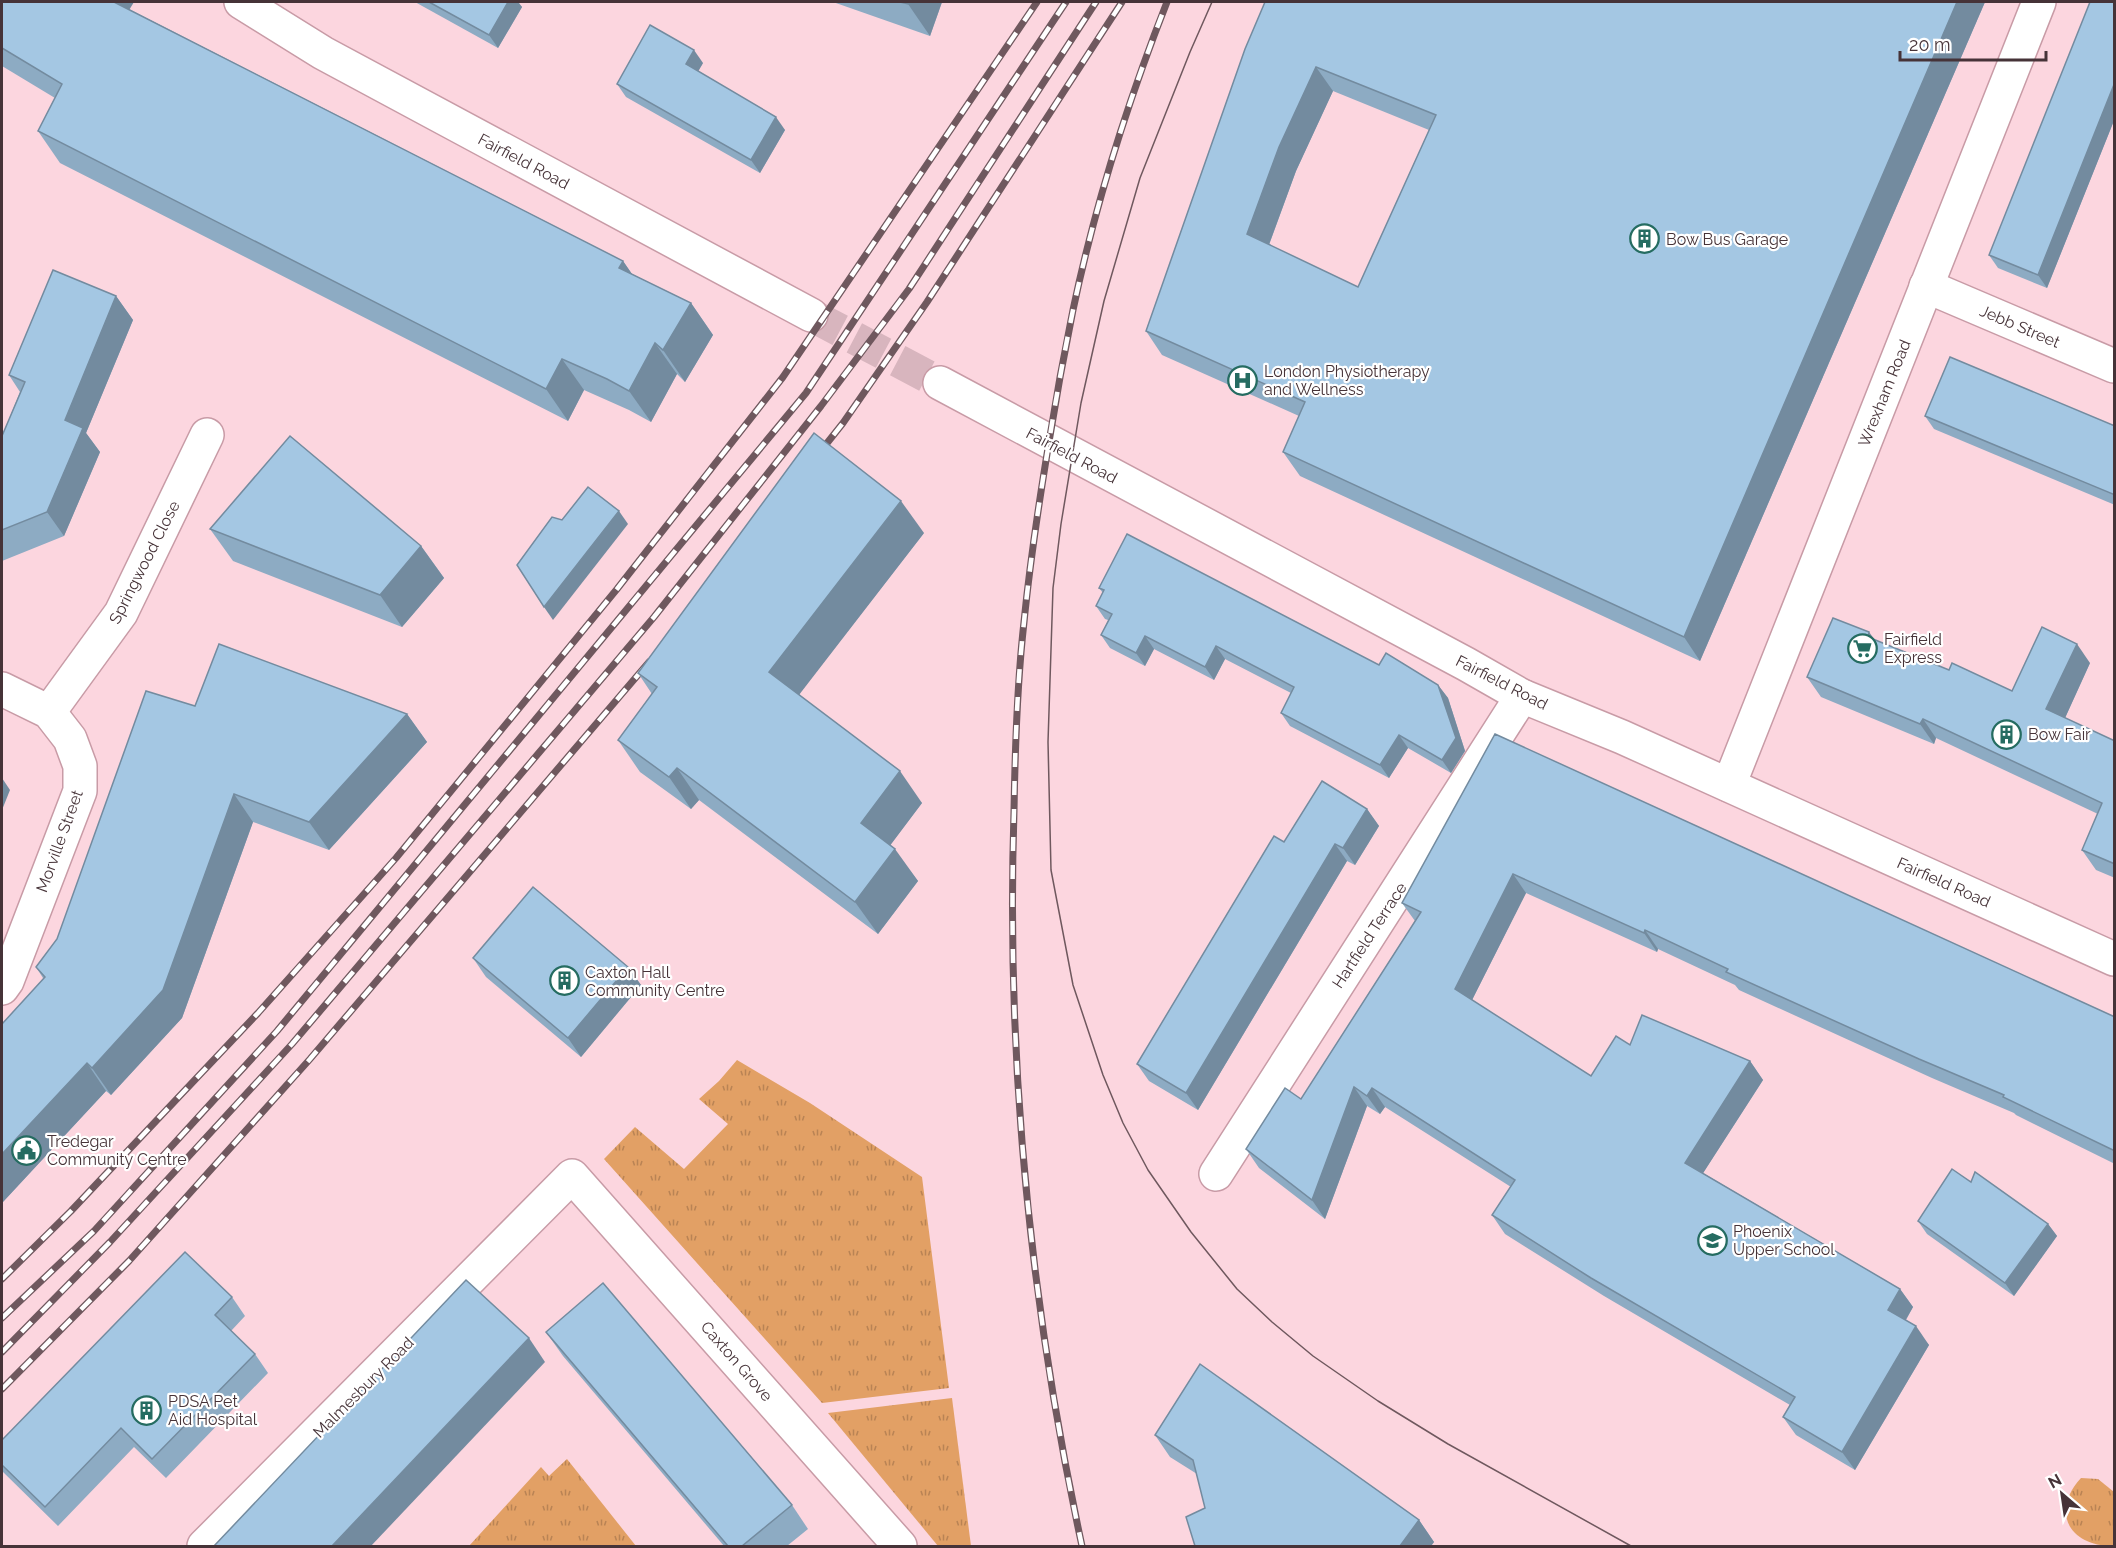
<svg xmlns="http://www.w3.org/2000/svg" width="2116" height="1548" font-family="Raleway,sans-serif">
	<style>
		.grass { fill: url(#grass-tufts) }
		.lines { fill: none; stroke-linecap: round; stroke-linejoin: round }
		.secondary-tunnel { stroke: #d8b5be; stroke-width: 33; stroke-dasharray: 33 16; stroke-linecap: butt }
		.street-casing { stroke: #c89ba6; stroke-width: 36 }
		.secondary-casing { stroke: #c89ba6; stroke-width: 36 }
		.street { stroke: #fff; stroke-width: 33 }
		.secondary { stroke: #fff; stroke-width: 33 }
		.tram { stroke: #6f585e; stroke-width: 1.5 }
		.rail-casing { stroke: #6f585e; stroke-width: 7 }
		.rail { stroke: #fff; stroke-width: 4.5; stroke-dasharray: 14; stroke-linecap: butt }
		.wall { fill: #8dabc3; fill-rule: evenodd }
		.shaded-wall { fill: #738b9f }
		.building { fill: #a4c7e3; stroke: #738b9f; stroke-width: 1.5; fill-rule: evenodd }
		.labels { text-anchor: middle; stroke-width: 4.5; stroke-linejoin: round; paint-order: stroke }
		.street-label { font-size: 16px; fill: #463338; stroke: #fff }
		.poi-label { font-size: 16px; fill: #463338; stroke: #fff; text-anchor: start }
	</style>
	<defs>
		<pattern id="grass-tufts" width="24" height="20" patternUnits="userSpaceOnUse" patternTransform="scale(1.5)"><rect width="24" height="20" fill="#e2a065"/><path d="M3 7l-1-3M5 7V3M7 7l1-3M15 17l-1-3M17 17v-4M19 17l1-3" fill="none" stroke="#b98354"/></pattern>
	</defs>
	<rect width="100%" height="100%" fill="#fcd6df"/>
	<g class="grass">
		<polygon points="737,1060 810,1103 922,1177 949,1388 822,1403 604,1159 635,1127 684,1169 728,1124 699,1099 719,1081"/>
		<polygon points="952,1398 971,1546 938,1546 828,1413"/>
		<polygon points="567,1459 636,1546 469,1546 541,1467 549,1476"/>
		<path d="M2081,1478L2098,1479L2114,1492V1546C2071,1547 2049,1513 2081,1478Z"/>
	</g>
	<g class="lines">
		<polyline class="secondary-tunnel" points="811,315 940,383"/>
		<defs>
			<g id="street">
				<polyline points="1926,286 2114,366"/>
				<polyline points="2,689 49,712 70,739 80,766 80,791 7,981 2,988"/>
				<polyline points="49,712 121,613 207,435"/>
				<polyline points="1729,785 2039,2"/>
				<polyline points="1216,1174 1522,696"/>
				<polyline points="204,1546 572,1176 900,1546"/>
			</g>
			<g id="secondary">
				<polyline points="241,2 323,53 811,315"/>
				<polyline points="940,383 1466,664 1522,696 1622,737 2114,959"/>
			</g>
		</defs>
		<use href="#street" class="street-casing"/>
		<use href="#secondary" class="secondary-casing"/>
		<use href="#street" class="street"/>
		<use href="#secondary" class="secondary"/>
		<polyline class="tram" points="1212,2 1190,52 1140,178 1104,301 1081,403 1061,524 1053,588 1048,742 1051,870 1073,985 1103,1075 1123,1123 1148,1170 1191,1232 1237,1289 1272,1322 1313,1356 1378,1401 1448,1444 1631,1546"/>
		<defs>
			<g id="rail">
				<polyline points="816,457 843,423 927,302 1122,2"/>
				<polyline points="2,1279 71,1211 258,1013 396,858 617,589 783,377 1037,2"/>
				<polyline points="2,1318 94,1231 277,1031 806,393 1066,2"/>
				<polyline points="2,1352 110,1242 292,1044 654,617 821,406 909,289 1096,2"/>
				<polyline points="2,1389 129,1261 310,1059 649,662"/>
				<path d="M1082,1546C1030,1305 1006,1058 1014,811C1015,748 1017,684 1024,622C1030,562 1039,502 1049,442C1056,398 1064,354 1073,310C1095,205 1128,101 1167,2"/>
			</g>
		</defs>
		<use href="#rail" class="rail-casing"/>
		<use href="#rail" class="rail"/>
	</g>
	<g class="wall">
		<polygon points="2,2 129,9 623,261 632,274 691,303 713,335 685,382 677,374 651,422 629,410 584,390 568,421 60,163 38,131 55,98 2,66"/>
		<polygon points="415,2 518,2 522,7 498,48"/>
		<polygon points="833,2 942,2 930,36"/>
		<path d="M1985,2L1700,661L1300,476L1283,452L1299,416L1162,355L1146,331L1245,49ZM1333,91L1429,130L1358,287L1269,245L1296,171Z"/>
		<polygon points="2115,2 2115,118 2047,288 1998,268 1989,255"/>
		<polygon points="703,63 698,71 785,130 760,173 626,97 617,84"/>
		<polygon points="116,296 133,320 86,433 100,452 64,536 2,561 2,436 20,392 9,375"/>
		<polygon points="1925,416 2115,426 2115,505 1934,429"/>
		<polygon points="210,529 421,546 444,578 402,627 233,561"/>
		<polygon points="924,533 799,694 922,803 890,845 918,881 878,934 699,800 691,809 640,772 618,740 652,694 638,673"/>
		<polygon points="1099,588 1379,665 1438,685 1448,698 1465,751 1451,773 1408,748 1389,778 1290,726 1281,713 1291,693 1225,659 1214,680 1154,649 1145,666 1110,648 1101,635 1108,620 1105,619 1096,606 1103,593"/>
		<polygon points="1875,640 1949,670 2012,691 2090,663 2065,718 2115,741 2115,878 2096,870 2082,850 2098,814 1936,738 1934,744 1821,697 1807,677"/>
		<polygon points="195,706 407,714 427,742 329,850 253,822 182,1018 111,1095 106,1091 2,1203 43,978 36,967 57,939"/>
		<polygon points="1495,734 2115,1017 2115,1164 2016,1115 2014,1113 1932,1078 1739,990 1735,985 1658,949 1657,952 1526,893 1472,1000 1591,1076 1630,1045 1750,1061 1763,1080 1703,1173 1900,1289 1913,1307 1906,1320 1929,1345 1855,1470 1796,1435 1783,1417 1790,1405 1604,1296 1505,1234 1492,1215 1511,1187 1385,1107 1380,1114 1367,1106 1325,1219 1259,1168 1246,1149 1301,1099 1415,921 1402,903"/>
		<polygon points="1367,809 1379,826 1355,865 1347,861 1198,1110 1149,1081 1137,1064 1284,842"/>
		<polygon points="473,958 628,967 641,985 581,1057 486,977"/>
		<polygon points="1971,1182 2048,1224 2057,1236 2014,1296 1927,1234 1918,1221"/>
		<polygon points="232,1297 245,1316 231,1331 255,1354 268,1373 166,1478 134,1447 58,1526 2,1471 2,1440"/>
		<polygon points="546,1332 792,1505 808,1529 787,1546 724,1546 563,1356"/>
		<polygon points="1155,1435 1419,1520 1434,1542 1431,1546 1195,1546 1205,1508 1197,1474 1170,1457"/>
	</g>
	<g class="shaded-wall">
		<polygon points="104,2 134,2 120,25"/>
		<polygon points="508,2 518,2 522,7 498,48 489,35"/>
		<polygon points="909,2 942,2 930,36 908,4"/>
		<polygon points="1957,2 1985,2 1700,661 1684,637"/>
		<polygon points="694,50 703,63 695,77 686,64"/>
		<polygon points="1316,67 1333,91 1296,171 1264,258 1247,234 1279,147"/>
		<polygon points="2115,82 2115,118 2047,288 2038,275"/>
		<polygon points="776,117 785,130 760,173 751,160"/>
		<polygon points="623,261 645,293 619,268"/>
		<polygon points="116,296 133,320 86,433 100,452 64,536 47,512 65,420"/>
		<polygon points="691,303 713,335 685,382 663,350"/>
		<polygon points="655,343 677,374 651,422 629,391"/>
		<polygon points="562,359 584,390 568,421 546,389"/>
		<polygon points="901,501 924,533 792,704 769,672"/>
		<polygon points="619,511 628,524 553,620 544,607"/>
		<polygon points="421,546 444,578 402,627 380,595"/>
		<polygon points="1869,632 1883,651 1868,637"/>
		<polygon points="1145,636 1154,649 1145,666 1136,653"/>
		<polygon points="2077,644 2090,663 2060,729 2046,709"/>
		<polygon points="1216,646 1225,659 1214,680 1205,667"/>
		<polygon points="1438,685 1448,698 1465,751 1451,773 1442,760"/>
		<polygon points="407,714 427,742 329,850 309,822"/>
		<polygon points="1923,719 1936,738 1934,744 1920,724"/>
		<polygon points="1399,735 1408,748 1389,778 1380,765"/>
		<polygon points="677,768 699,800 691,809 669,777"/>
		<polygon points="900,771 922,803 883,855 861,823"/>
		<polygon points="2,778 10,790 2,810"/>
		<polygon points="234,794 253,822 182,1018 111,1095 92,1068"/>
		<polygon points="1367,809 1379,826 1355,865 1343,848"/>
		<polygon points="1335,844 1347,861 1198,1110 1186,1093"/>
		<polygon points="895,849 918,881 878,934 855,902"/>
		<polygon points="1513,874 1526,893 1468,1008 1455,989"/>
		<polygon points="1645,930 1658,949 1657,952 1644,933"/>
		<polygon points="628,967 641,985 581,1057 568,1038"/>
		<polygon points="1750,1061 1763,1080 1698,1181 1685,1163"/>
		<polygon points="87,1063 106,1091 2,1203 2,1154"/>
		<polygon points="1354,1087 1367,1106 1325,1219 1312,1200"/>
		<polygon points="1372,1088 1385,1107 1380,1114 1367,1096"/>
		<polygon points="2048,1224 2057,1236 2014,1296 2005,1283"/>
		<polygon points="1900,1289 1913,1307 1901,1328 1888,1310"/>
		<polygon points="1916,1326 1929,1345 1855,1470 1842,1452"/>
		<polygon points="529,1338 545,1362 371,1546 332,1546"/>
		<polygon points="1419,1520 1434,1542 1431,1546 1400,1546"/>
	</g>
	<g class="building">
		<polygon points="2,2 114,2 623,261 619,268 691,303 663,350 655,343 629,391 607,379 562,359 546,389 38,131 62,84 2,48"/>
		<polygon points="429,2 508,2 489,35"/>
		<polygon points="900,2 909,2 908,4"/>
		<path d="M1265,2H1957L1684,637L1283,452L1305,402L1146,331L1245,49ZM1316,67L1436,115L1358,287L1247,234L1279,147Z"/>
		<polygon points="2090,2 2115,2 2115,82 2038,275 1989,255"/>
		<polygon points="650,25 694,50 686,64 776,117 751,160 617,84"/>
		<polygon points="53,270 116,296 65,420 83,428 47,512 2,530 2,436 25,382 9,375"/>
		<polygon points="1950,357 2115,426 2115,495 1925,416"/>
		<polygon points="814,433 901,501 769,672 900,771 861,823 895,849 855,902 677,768 669,777 618,740 657,687 638,673"/>
		<polygon points="290,436 421,546 380,595 210,529"/>
		<polygon points="588,487 619,511 544,607 517,565 552,517 562,520"/>
		<polygon points="1127,534 1379,665 1386,653 1438,685 1456,738 1442,760 1399,735 1380,765 1281,713 1294,687 1216,646 1205,667 1145,636 1136,653 1101,635 1112,614 1096,606 1104,590 1099,588"/>
		<polygon points="1833,618 1869,632 1868,637 1949,670 1952,663 2012,691 2042,627 2077,644 2046,709 2115,741 2115,864 2082,850 2102,803 1923,719 1920,724 1807,677"/>
		<polygon points="219,644 407,714 309,822 234,794 163,990 92,1068 87,1063 2,1154 2,1024 45,977 36,967 57,939 146,691 195,706"/>
		<polygon points="1495,734 2115,1017 2115,1151 2003,1097 2004,1095 1919,1059 1726,972 1728,969 1645,930 1644,933 1513,874 1455,989 1591,1076 1616,1036 1630,1045 1642,1015 1750,1061 1685,1163 1900,1289 1888,1310 1916,1326 1842,1452 1783,1417 1795,1397 1591,1278 1492,1215 1515,1180 1372,1088 1367,1096 1354,1087 1312,1200 1246,1149 1285,1088 1301,1099 1421,912 1402,903"/>
		<polygon points="1322,781 1367,809 1343,848 1335,844 1186,1093 1137,1064 1274,836 1284,842"/>
		<polygon points="533,887 628,967 568,1038 473,958"/>
		<polygon points="1952,1169 1971,1182 1975,1172 2048,1224 2005,1283 1918,1221"/>
		<polygon points="185,1252 232,1297 215,1315 255,1354 152,1459 121,1428 45,1507 2,1465 2,1440"/>
		<polygon points="466,1280 529,1338 332,1546 214,1546"/>
		<polygon points="603,1283 792,1505 742,1546 728,1546 546,1332"/>
		<polygon points="1200,1364 1419,1520 1400,1546 1195,1546 1186,1517 1205,1508 1193,1460 1155,1435"/>
	</g>
	<defs>
		<symbol id="building-ring" viewBox="-11 -11 22 22"><circle r="9.5" fill="#fff" stroke="#256c61" stroke-width="1.5"/><path d="M-4-6H4V6H1V3H-1V6H-4ZM-2.5-4.3h1.7v1.8h-1.7ZM.8-4.3h1.7v1.8H.8ZM-2.5-1h1.7V.8h-1.7ZM.8-1h1.7V.8H.8Z" fill="#256c61"/></symbol>
		<symbol id="hospital-ring" viewBox="-11 -11 22 22"><circle r="9.5" fill="#fff" stroke="#256c61" stroke-width="1.5"/><path d="M-5-5h3v3.5h4V-5h3V5h-3V1.5h-4V5h-3Z" fill="#256c61"/></symbol>
		<symbol id="supermarket-ring" viewBox="-11 -11 22 22"><circle r="9.5" fill="#fff" stroke="#256c61" stroke-width="1.5"/><path d="M-6-5.5h2.5l.6 2H6L4.5 2H-2.5L-4.4-4H-6ZM-1.5 3.2a1.3 1.3 0 1 0 .1 0ZM3 3.2a1.3 1.3 0 1 0 .1 0Z" fill="#256c61"/></symbol>
		<symbol id="civic-ring" viewBox="-11 -11 22 22"><circle r="9.5" fill="#fff" stroke="#256c61" stroke-width="1.5"/><path d="M-.6-6.5H3V-4.5H.6V-3L4-1V1h2V6H-6V1h2V-1L-.6-3ZM-1.2 2.5V6h2.4V2.5Z" fill="#256c61"/></symbol>
		<symbol id="university-ring" viewBox="-11 -11 22 22"><circle r="9.5" fill="#fff" stroke="#256c61" stroke-width="1.5"/><path d="M0-5L7-2L0 1L-7-2ZM-4 1L0 2.5L4 1V4Q0 6-4 4Z" fill="#256c61"/></symbol>
	</defs>
	<g fill-rule="evenodd">
		<use href="#building-ring" x="1628" y="222" width="33" height="33"/>
		<use href="#hospital-ring" x="1226" y="364" width="33" height="33"/>
		<use href="#supermarket-ring" x="1846" y="632" width="33" height="33"/>
		<use href="#building-ring" x="1990" y="718" width="33" height="33"/>
		<use href="#building-ring" x="548" y="964" width="33" height="33"/>
		<use href="#civic-ring" x="10" y="1134" width="33" height="33"/>
		<use href="#university-ring" x="1696" y="1224" width="33" height="33"/>
		<use href="#building-ring" x="130" y="1394" width="33" height="33"/>
	</g>
	<g class="labels">
		<g class="street-label">
			<text transform="translate(524 161) rotate(28)" y="6">Fairfield Road</text>
			<text transform="translate(2020 326) rotate(23)" y="6">Jebb Street</text>
			<text transform="translate(1884 393) rotate(-68)" y="6">Wrexham Road</text>
			<text transform="translate(1072 455) rotate(28)" y="6">Fairfield Road</text>
			<text transform="translate(144 562) rotate(-63)" y="6">Springwood Close</text>
			<text transform="translate(1502 682) rotate(27)" y="6">Fairfield Road</text>
			<text transform="translate(59 841) rotate(-70)" y="6">Morville Street</text>
			<text transform="translate(1944 882) rotate(24)" y="6">Fairfield Road</text>
			<text transform="translate(1369 935) rotate(-57)" y="6">Hartfield Terrace</text>
			<text transform="translate(737 1361) rotate(49)" y="6">Caxton Grove</text>
			<text transform="translate(363 1387) rotate(-45)" y="6">Malmesbury Road</text>
		</g>
		<g class="poi-label">
			<text x="1666" y="245">Bow Bus Garage</text>
			<text x="1264" y="377">London Physiotherapy<tspan x="1264" dy="18">and Wellness</tspan></text>
			<text x="1884" y="645">Fairfield<tspan x="1884" dy="18">Express</tspan></text>
			<text x="2028" y="740">Bow Fair</text>
			<text x="585" y="978">Caxton Hall<tspan x="585" dy="18">Community Centre</tspan></text>
			<text x="47" y="1147">Tredegar<tspan x="47" dy="18">Community Centre</tspan></text>
			<text x="1733" y="1237">Phoenix<tspan x="1733" dy="18">Upper School</tspan></text>
			<text x="168" y="1407">PDSA Pet<tspan x="168" dy="18">Aid Hospital</tspan></text>
		</g>
	</g>
	<rect width="2116" height="1548" fill="none" stroke="#463338" stroke-width="6"/>
	<g transform="translate(2062 1494) rotate(331)" stroke="#ffffff" stroke-width="4.5" paint-order="stroke">
	<path d="M0-4.5L10 22L0 15L-10 22Z" fill="#463338"/>
	<text y="-9" font-size="16" font-weight="bold" text-anchor="middle" fill="#463338">N</text>
	</g>
	<path d="M1900 51v9h146v-9" fill="none" stroke="#463338" stroke-width="3"/>
	<text x="1909" y="51" font-size="18" fill="#463338" stroke="#ffffff" stroke-width="4.5" paint-order="stroke">20 m</text>
</svg>
